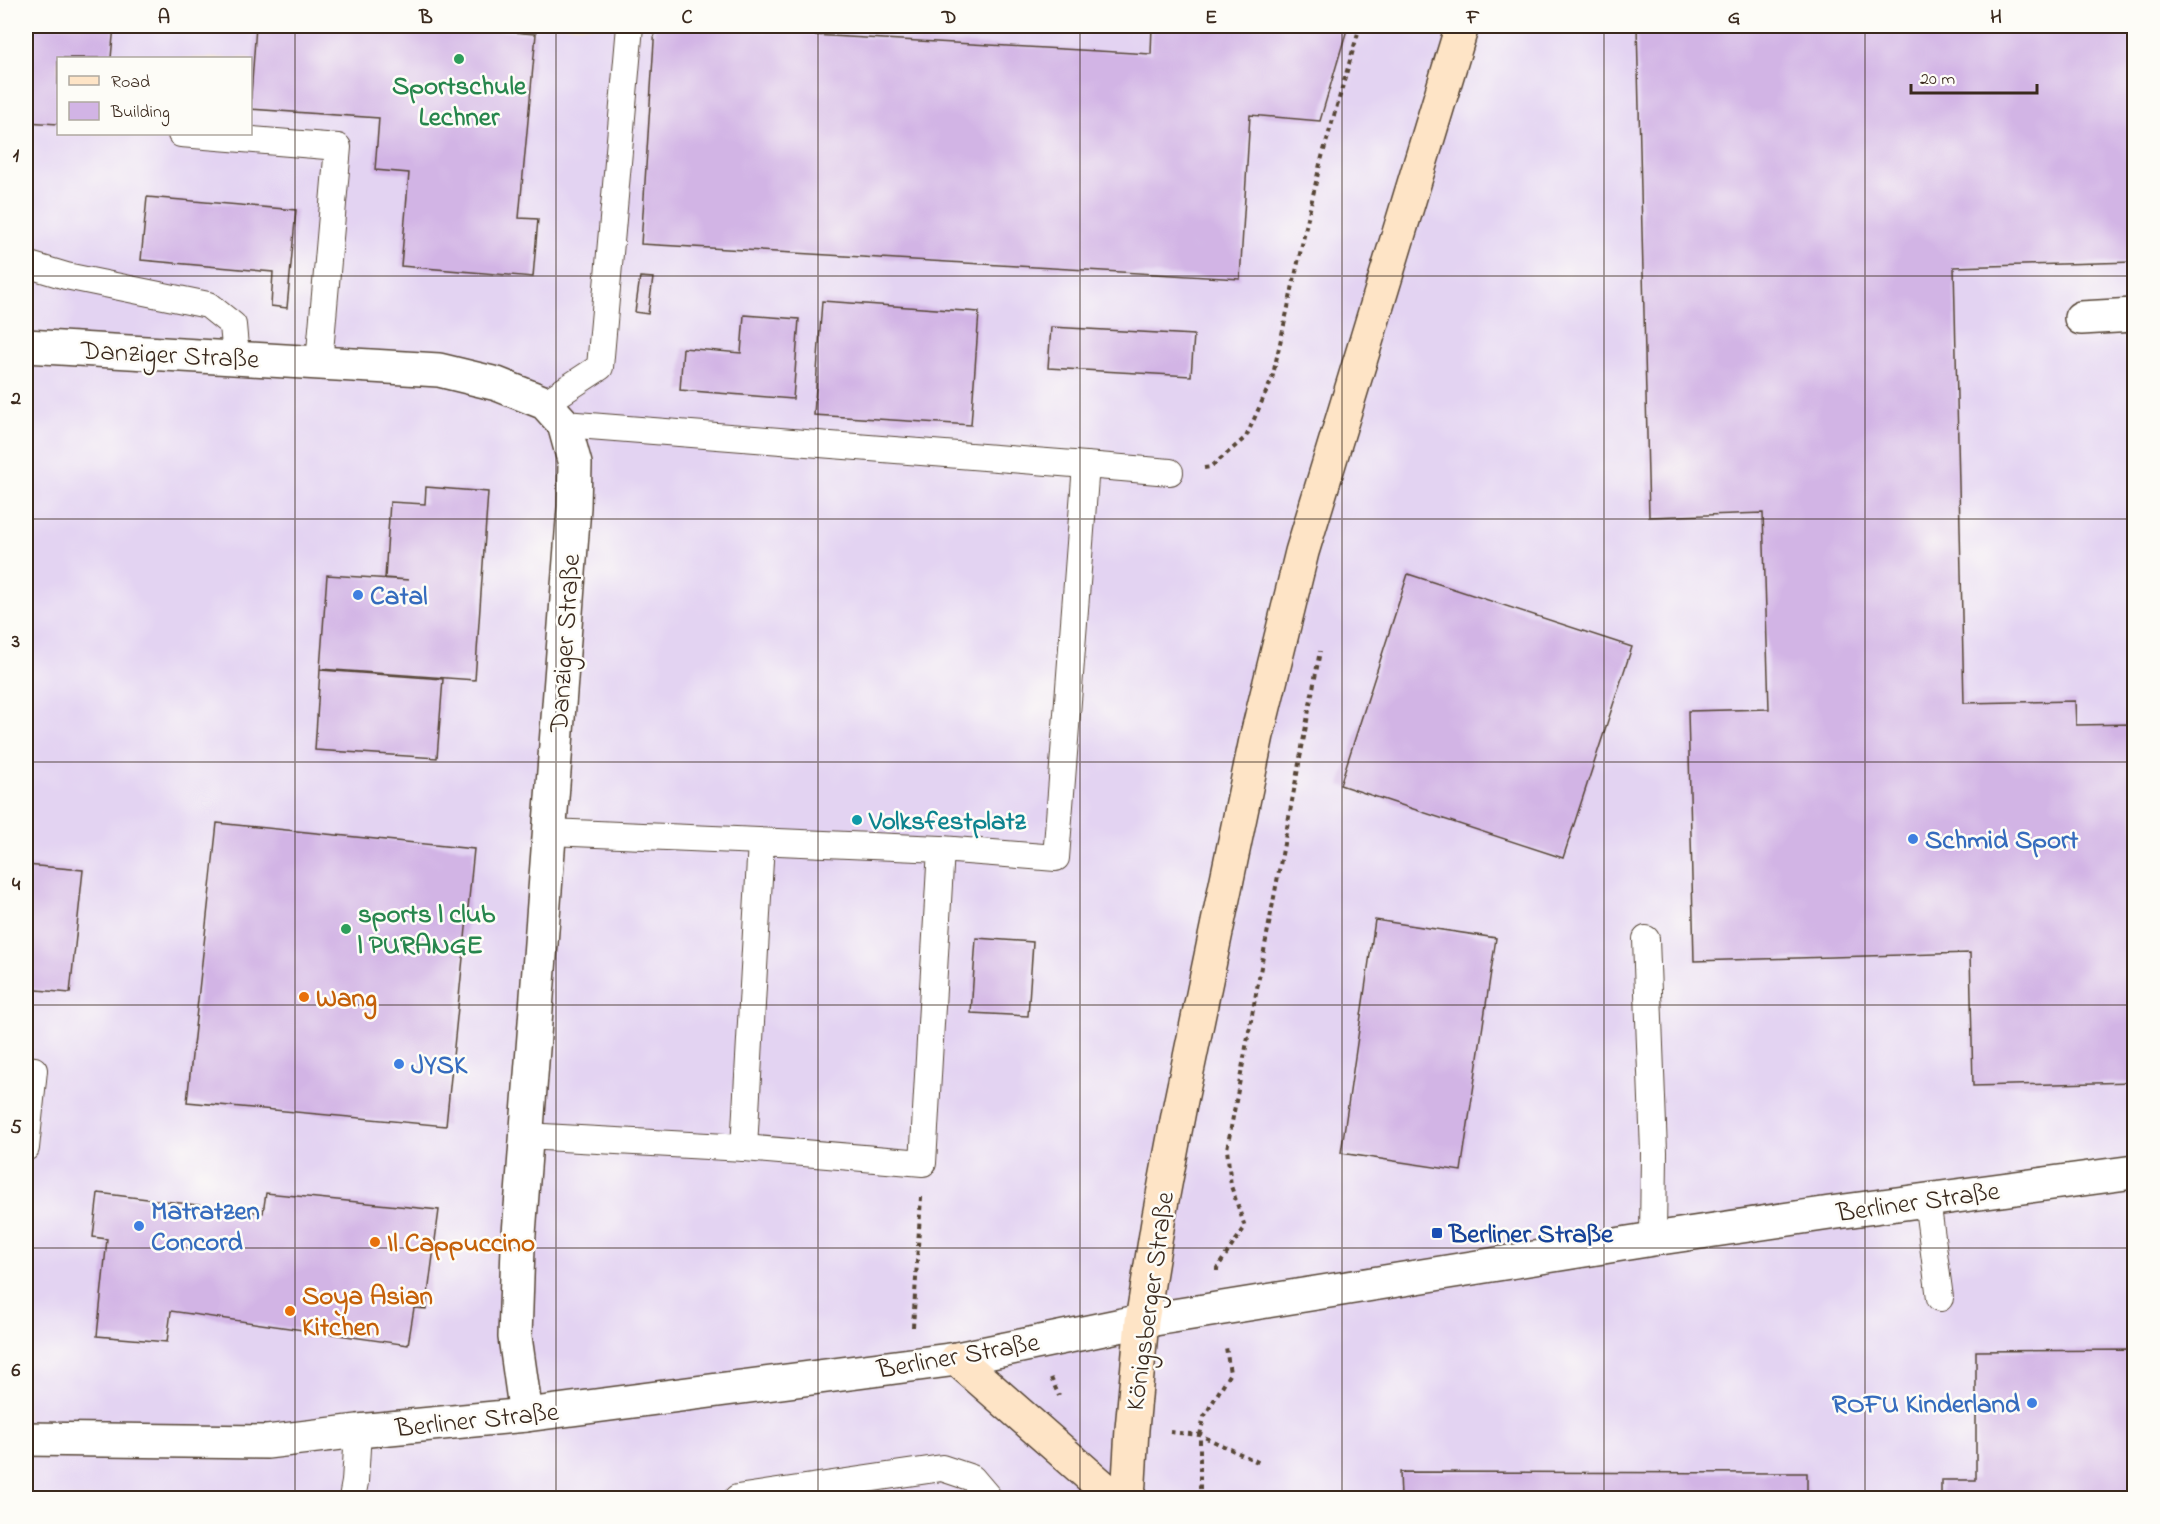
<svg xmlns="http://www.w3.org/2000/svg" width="2160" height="1524" font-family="'Indie Flower',sans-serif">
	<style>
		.built { fill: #e3d3f2; fill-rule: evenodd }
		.building { fill: #d2b4e5 }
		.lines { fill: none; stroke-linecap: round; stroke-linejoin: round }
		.service-casing { stroke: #564536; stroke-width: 28 }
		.minor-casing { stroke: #564536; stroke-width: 36 }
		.tertiary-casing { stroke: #564536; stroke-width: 36 }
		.secondary-casing { stroke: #564536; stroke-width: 36 }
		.path { stroke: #564536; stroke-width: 4; stroke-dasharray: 4.5 4.5; stroke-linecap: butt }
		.service { stroke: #fff; stroke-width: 26 }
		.minor { stroke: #fff; stroke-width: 33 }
		.tertiary { stroke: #fff; stroke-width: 33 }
		.secondary { stroke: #fee4c6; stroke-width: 33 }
		.grid { fill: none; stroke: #3b2a1e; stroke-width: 1.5; stroke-opacity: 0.55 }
		.leisure-dot { fill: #2e9e5b; stroke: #fdfcf7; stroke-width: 2 }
		.shop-dot { fill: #3f7fe0; stroke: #fdfcf7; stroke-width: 2 }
		.culture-dot { fill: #0f9aa8; stroke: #fdfcf7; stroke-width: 2 }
		.food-dot { fill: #e8710a; stroke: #fdfcf7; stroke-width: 2 }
		.transit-dot { fill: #1a4fb4; stroke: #fdfcf7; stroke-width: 2 }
		.labels { text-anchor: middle; stroke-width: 5; stroke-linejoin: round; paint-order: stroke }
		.leisure-label { font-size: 27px; font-weight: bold; fill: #27864d; stroke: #fdfcf7 }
		.street-label { font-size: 27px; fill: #3b2a1e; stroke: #fdfcf7 }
		.shop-label { font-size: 27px; font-weight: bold; fill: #366cbe; stroke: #fdfcf7; text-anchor: start }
		.culture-label { font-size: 27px; font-weight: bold; fill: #0d838f; stroke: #fdfcf7; text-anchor: start }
		.food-label { font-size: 27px; font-weight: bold; fill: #c56008; stroke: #fdfcf7; text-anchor: start }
		.transit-label { font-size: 27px; font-weight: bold; fill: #164399; stroke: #fdfcf7; text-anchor: start }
		.neatline { fill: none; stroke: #3b2a1e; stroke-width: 2 }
		.grid-label { font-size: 20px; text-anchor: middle; font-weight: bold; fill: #3b2a1e }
	</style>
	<rect width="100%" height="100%" fill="#fdfcf7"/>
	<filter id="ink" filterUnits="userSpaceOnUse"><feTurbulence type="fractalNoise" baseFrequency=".0167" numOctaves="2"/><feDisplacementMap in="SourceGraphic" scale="12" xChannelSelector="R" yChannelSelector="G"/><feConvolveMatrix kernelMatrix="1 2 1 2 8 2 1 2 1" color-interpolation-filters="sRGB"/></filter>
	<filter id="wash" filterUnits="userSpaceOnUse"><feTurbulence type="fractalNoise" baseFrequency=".008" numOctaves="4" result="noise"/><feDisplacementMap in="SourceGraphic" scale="24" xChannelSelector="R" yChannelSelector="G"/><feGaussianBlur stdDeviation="1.35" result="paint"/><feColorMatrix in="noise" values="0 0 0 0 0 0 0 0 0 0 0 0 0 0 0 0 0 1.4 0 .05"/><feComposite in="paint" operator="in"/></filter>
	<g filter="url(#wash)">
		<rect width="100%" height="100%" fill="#f2dfc1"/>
		<path class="built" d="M26,26H2134V1498H26ZM58,58H250V134H58Z"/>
		<g id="blocks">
			<g class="building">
				<polygon points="26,26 114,26 111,58 58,58 58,124 26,122"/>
				<polygon points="256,26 433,26 536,34 519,218 538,219 533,277 401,266 409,173 375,170 379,118 250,109"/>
				<polygon points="655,26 1151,54 1152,26 1348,26 1320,121 1250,115 1240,279 641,244"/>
				<polygon points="1637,26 2134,26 2134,262 1954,267 1964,703 2075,701 2076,725 2134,724 2134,1082 1973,1086 1970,953 1694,961 1688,711 1769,709 1763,513 1649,517"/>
				<polygon points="147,197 296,210 287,308 271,306 273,272 141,260"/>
				<polygon points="640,277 653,278 648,314 635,312"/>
				<polygon points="822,301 979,312 971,425 814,415"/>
				<polygon points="744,315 799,319 793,399 680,390 683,348 741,353"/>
				<polygon points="1051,327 1194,335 1191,376 1048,368"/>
				<polygon points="426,487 488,492 475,680 320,669 327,575 409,580 385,578 390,502 425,504"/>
				<polygon points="1408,574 1632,647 1563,858 1340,785"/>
				<polygon points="320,670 443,679 437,758 315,750"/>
				<polygon points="217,823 474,849 446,1126 187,1102"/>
				<polygon points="26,865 83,870 70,993 26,989"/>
				<polygon points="1375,920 1496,938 1461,1171 1341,1153"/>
				<polygon points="976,938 1033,942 1028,1016 971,1013"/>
				<polygon points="98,1193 263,1213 266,1193 439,1210 426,1309 414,1308 408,1345 171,1311 167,1342 97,1336 107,1239 93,1237"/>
				<polygon points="2134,1350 2134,1498 1941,1498 1941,1480 1976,1480 1976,1351"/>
				<polygon points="1400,1472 1807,1473 1807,1498 1401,1498"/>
			</g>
		</g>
	</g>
	<g filter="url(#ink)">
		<use href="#blocks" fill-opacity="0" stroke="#564536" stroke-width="1.5"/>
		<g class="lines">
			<defs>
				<g id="service">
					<polyline points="181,134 338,147 319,363"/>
					<polyline points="26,264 66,276 208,305 233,325 236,358"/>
					<polyline points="545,403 600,367 630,26"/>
					<polyline points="564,424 1086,465 1056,858 941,849"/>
					<polyline points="1086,465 1170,472"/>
					<polyline points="1646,939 1654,1152 1653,1239"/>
					<polyline points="26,1069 34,1070 26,1148"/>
					<polyline points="525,1136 744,1148 923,1163 941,849 550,832"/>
					<polyline points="744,1148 761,842"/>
					<polyline points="1927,1200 1940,1298"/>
					<polyline points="352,1498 355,1482 358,1431"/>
					<polyline points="737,1498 942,1468 972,1478 989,1498"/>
				</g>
				<g id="minor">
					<polyline points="2081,318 2134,315"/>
					<polyline points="26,346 439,370 497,384 545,403 564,424 575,464 574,507 518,1247 515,1337 526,1415"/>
					<polyline points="1142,1321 1653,1239 1830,1213 2134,1172"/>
				</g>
				<polyline id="tertiary" points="26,1439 267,1442 358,1431 526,1415 957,1359 1142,1321"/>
				<g id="secondary">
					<polyline points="957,1359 1115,1498"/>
					<polyline points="1128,1498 1132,1429 1142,1321 1159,1216 1180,1105 1257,735 1302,552 1462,26"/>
				</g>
			</defs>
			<use href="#service" class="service-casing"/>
			<use href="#minor" class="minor-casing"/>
			<use href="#tertiary" class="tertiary-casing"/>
			<use href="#secondary" class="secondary-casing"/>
			<g class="path">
				<polyline points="1204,468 1211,467 1246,437 1272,379 1320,164 1360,26"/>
				<polyline points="1217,1271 1217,1268 1245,1227 1231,1186 1227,1149 1320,651"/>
				<polyline points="913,1327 921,1197"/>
				<polyline points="1051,1378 1059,1396"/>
				<polyline points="1170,1432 1200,1435 1262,1464"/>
				<polyline points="1200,1498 1200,1435 1204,1417 1230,1373 1226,1347"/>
			</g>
			<use href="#service" class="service"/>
			<use href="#minor" class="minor"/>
			<use href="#tertiary" class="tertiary"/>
			<use href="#secondary" class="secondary"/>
		</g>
	</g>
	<path class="grid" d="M295,26V1498M556,26V1498M818,26V1498M1080,26V1498M1342,26V1498M1604,26V1498M1865,26V1498M26,276H2134M26,519H2134M26,762H2134M26,1005H2134M26,1248H2134"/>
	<g class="leisure-dot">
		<circle cx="459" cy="59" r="6"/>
		<circle cx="346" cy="929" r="6"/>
	</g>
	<g class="shop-dot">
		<circle cx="358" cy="595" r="6"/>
		<circle cx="1913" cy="839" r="6"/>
		<circle cx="399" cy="1064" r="6"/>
		<circle cx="139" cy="1226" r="6"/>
		<circle cx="2032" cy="1403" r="6"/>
	</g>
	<circle class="culture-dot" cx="857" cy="820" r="6"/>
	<g class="food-dot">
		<circle cx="304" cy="997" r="6"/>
		<circle cx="375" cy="1242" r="6"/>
		<circle cx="290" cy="1311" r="6"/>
	</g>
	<rect class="transit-dot" x="1431" y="1227" width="12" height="12" rx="3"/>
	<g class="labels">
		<g class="leisure-label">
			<text x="459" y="94">Sportschule<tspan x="459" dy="31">Lechner</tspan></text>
			<text x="358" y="922" text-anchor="start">sports | club<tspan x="358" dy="31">| PURANGE</tspan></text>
		</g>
		<g class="street-label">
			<text transform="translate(170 354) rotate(3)" y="9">Danziger Straße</text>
			<text transform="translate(564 643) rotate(-86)" y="9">Danziger Straße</text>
			<text transform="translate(1918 1201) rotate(-8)" y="9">Berliner Straße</text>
			<text transform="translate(1149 1301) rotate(-82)" y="9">Königsberger Straße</text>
			<text transform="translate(958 1355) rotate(-10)" y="9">Berliner Straße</text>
			<text transform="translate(477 1419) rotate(-6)" y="9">Berliner Straße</text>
		</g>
		<g class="shop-label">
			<text x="370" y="604">Catal</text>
			<text x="1925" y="848">Schmid Sport</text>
			<text x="411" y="1073">JYSK</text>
			<text x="151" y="1219">Matratzen<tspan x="151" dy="31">Concord</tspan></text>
			<text x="2020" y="1412" text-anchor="end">ROFU Kinderland</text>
		</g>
		<g class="culture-label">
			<text x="869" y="829">Volksfestplatz</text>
		</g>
		<g class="food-label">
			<text x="316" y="1006">Wang</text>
			<text x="387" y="1251">Il Cappuccino</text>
			<text x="302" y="1304">Soya Asian<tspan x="302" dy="31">Kitchen</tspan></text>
		</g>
		<g class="transit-label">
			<text x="1449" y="1242">Berliner Straße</text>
		</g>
	</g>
	<rect width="2160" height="1524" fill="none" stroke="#fdfcf7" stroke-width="66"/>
	<rect x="57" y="57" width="195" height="78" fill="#fdfcf7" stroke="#afa8a0" stroke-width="1.5"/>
	<rect x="69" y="76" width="30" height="9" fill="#fee4c6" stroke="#afa8a0" stroke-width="1.5"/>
	<text x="111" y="87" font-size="18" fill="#3b2a1e">Road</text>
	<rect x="69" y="102" width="30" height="18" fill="#d2b4e5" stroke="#afa8a0" stroke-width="1.5"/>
	<text x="111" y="117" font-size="18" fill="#3b2a1e">Building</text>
	<path d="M1911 84v9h126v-9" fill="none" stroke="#3b2a1e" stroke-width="3"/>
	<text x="1920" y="84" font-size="18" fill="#3b2a1e" stroke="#fdfcf7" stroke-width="4.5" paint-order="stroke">20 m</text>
	<rect x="33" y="33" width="2094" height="1458" class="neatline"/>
	<g class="grid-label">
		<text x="164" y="23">A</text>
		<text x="426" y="23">B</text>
		<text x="687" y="23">C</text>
		<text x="949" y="23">D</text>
		<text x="1211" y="23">E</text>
		<text x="1473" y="23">F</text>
		<text x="1734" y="23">G</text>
		<text x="1996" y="23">H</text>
		<text x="16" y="161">1</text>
		<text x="16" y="404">2</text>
		<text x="16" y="647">3</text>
		<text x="16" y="890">4</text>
		<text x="16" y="1133">5</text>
		<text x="16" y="1376">6</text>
	</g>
</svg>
